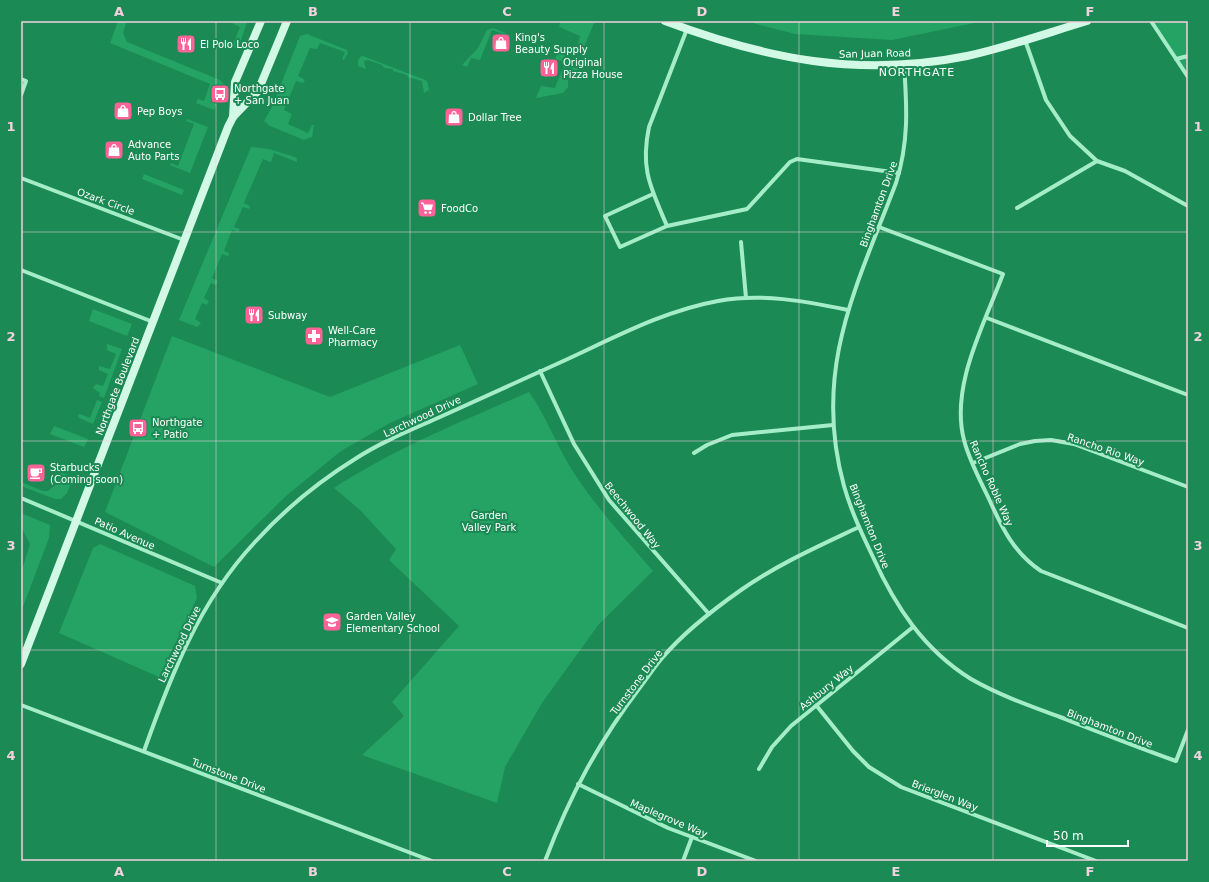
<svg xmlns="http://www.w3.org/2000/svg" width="1209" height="882" font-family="'DejaVu Sans',sans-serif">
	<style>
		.green { fill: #24a364 }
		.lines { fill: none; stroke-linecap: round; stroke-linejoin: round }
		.street { stroke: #a5edc9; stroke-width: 4 }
		.secondary { stroke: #d2f9e6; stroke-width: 8 }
		.grid { fill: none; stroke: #f3d1de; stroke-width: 1; stroke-opacity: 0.55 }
		.labels { text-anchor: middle; stroke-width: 4; stroke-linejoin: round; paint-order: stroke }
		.poi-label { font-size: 10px; fill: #fff; stroke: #1b8a54; text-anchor: start }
		.street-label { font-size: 10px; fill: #fff; stroke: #1b8a54 }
		.park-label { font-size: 10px; fill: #fff; stroke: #1b8a54 }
		.neighbourhood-label { font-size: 11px; letter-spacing: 1px; fill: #fff; stroke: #1b8a54 }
		.neatline { fill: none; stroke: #f3d1de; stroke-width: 1.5 }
		.grid-label { font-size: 13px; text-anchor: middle; font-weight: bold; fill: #f3d1de }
	</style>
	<rect width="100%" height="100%" fill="#1b8a54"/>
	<g class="green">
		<polygon points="118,21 127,21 123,33 127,42 220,80 224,84 222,91 219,90 216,97 219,99 214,110 196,103 198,99 204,101 210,84 110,43"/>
		<polygon points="233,21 247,22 238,49 224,43 225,41 233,44 240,27 232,23"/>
		<polygon points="555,21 587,21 594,23 584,47 578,45 580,36 559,27 560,23"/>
		<polygon points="745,21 984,21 892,40 795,34"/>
		<polygon points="1160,21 1188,21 1188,81 1153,23"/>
		<polygon points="493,28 508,34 508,36 492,30 480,60 471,58 467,67 462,65 478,48 487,30"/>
		<polygon points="307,34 347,50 348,53 344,60 342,59 345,52 320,43 317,49 310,48 298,76 305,80 303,83 296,81 284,110 292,114 288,124 308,133 312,125 314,125 312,137 304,140 270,126 264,121 272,107 300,36"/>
		<path d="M558,53C571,58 586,60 577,78L564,69L561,75L568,80V87L563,93L536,98L541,86L555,88L565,62L555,59Z"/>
		<polygon points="363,56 423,79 427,81 429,90 424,93 422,81 408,77 407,75 393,71 393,69 384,68 382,65 368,60 364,61 366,69 358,66 358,61 360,57"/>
		<polygon points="187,119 208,127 190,173 170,165 171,163 178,166 194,124 186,121"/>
		<polygon points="251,147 269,149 295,157 297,159 297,162 274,153 271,162 263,159 244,203 250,206 249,209 243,207 234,227 240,229 238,232 232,230 224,251 229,253 228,256 222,254 212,278 218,281 216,285 211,283 204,298 209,301 207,305 202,303 195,319 201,323 197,327 179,320"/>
		<polygon points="144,174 184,190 182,195 142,179"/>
		<polygon points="93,309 132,324 127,336 89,321"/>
		<polygon points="172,336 330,397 460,345 478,384 390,423 341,451 286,496 214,567 105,512"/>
		<polygon points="107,344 122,349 104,398 99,396 100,393 93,388 96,384 103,386 108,374 99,370 99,366 110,369 116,354 107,350"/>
		<path d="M529,392C547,417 557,447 574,473C597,508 625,539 653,571L599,624L542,703L505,767L497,803L362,755L404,716L392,702L459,626L389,560L396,549L360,510L334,488C395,448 463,421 529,392Z"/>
		<polygon points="97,400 102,402 93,424 79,418 78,415 80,414 90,418"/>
		<polygon points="54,426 88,439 84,447 50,434"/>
		<polygon points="61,473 72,476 73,479 67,493 61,499 55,499 21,486 21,482 43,491 48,491 57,483"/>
		<polygon points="21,513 50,525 49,538 21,612 21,573 30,544 21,527"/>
		<polygon points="100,544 195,586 197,598 159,677 59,633 93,548"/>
	</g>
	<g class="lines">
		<g class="street">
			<polyline points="1151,21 1188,77"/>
			<polyline points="1025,40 1046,100 1070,136 1097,161 1125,171 1188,206"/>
			<polyline points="1176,59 1188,56"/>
			<path d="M904,64C907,107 909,142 896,183C856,288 812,370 844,486C851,511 862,534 873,557C895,606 924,650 971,679C999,695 1030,706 1060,717C1099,732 1137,747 1176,761L1188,730"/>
			<polyline points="21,79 26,81 21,95"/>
			<polyline points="21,178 184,240"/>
			<polyline points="653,194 605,216 620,247 667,226 747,209 790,162 797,159 899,173"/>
			<polyline points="1017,208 1097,161"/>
			<path d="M667,226C651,188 640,170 649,127L687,29"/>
			<path d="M879,227L1003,274C984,325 950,386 964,440C969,460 980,480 989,499C1002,528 1014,553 1041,571L1188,628"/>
			<polyline points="741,242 746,298"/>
			<polyline points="21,270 153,322"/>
			<polyline points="987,318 1188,395"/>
			<polyline points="540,371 574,444 609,500 709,614"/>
			<polyline points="694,453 707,445 732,435 833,425"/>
			<polyline points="973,463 1020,444 1035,441 1051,440 1074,444 1188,487"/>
			<polyline points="21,498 222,583"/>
			<polyline points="21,705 432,861"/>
			<polyline points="816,705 853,751 869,767 901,787 1096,861"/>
			<path d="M144,751C171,675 199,602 255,542C284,510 318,482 355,459C381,442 411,430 440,417C479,399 519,381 559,363C610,340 662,311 718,301C762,293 804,301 848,310"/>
			<polyline points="759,769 772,747 791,726 913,627"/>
			<polyline points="578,784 668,828 756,861"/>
			<path d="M545,861C570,795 598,743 641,686C648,677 655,666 663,657C685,631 714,609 741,590C778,564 819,546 859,527"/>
			<polyline points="683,861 692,837"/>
		</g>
		<g class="secondary">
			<path d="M665,21C766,59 859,78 967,56C1008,47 1047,33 1087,21"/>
			<polyline points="233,117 235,82 261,21"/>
			<polyline points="21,664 228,127 233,117 258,91 287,21"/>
		</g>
	</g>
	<path class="grid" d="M216,21V861M410,21V861M604,21V861M799,21V861M993,21V861M21,232H1188M21,441H1188M21,650H1188"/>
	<defs>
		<symbol id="shop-square" viewBox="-11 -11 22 22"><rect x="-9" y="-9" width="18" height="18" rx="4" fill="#fe6297" stroke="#1b8a54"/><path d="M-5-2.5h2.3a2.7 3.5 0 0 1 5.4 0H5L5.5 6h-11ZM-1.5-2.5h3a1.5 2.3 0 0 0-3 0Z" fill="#fff"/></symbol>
		<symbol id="restaurant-square" viewBox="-11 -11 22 22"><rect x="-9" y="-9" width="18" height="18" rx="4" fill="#fe6297" stroke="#1b8a54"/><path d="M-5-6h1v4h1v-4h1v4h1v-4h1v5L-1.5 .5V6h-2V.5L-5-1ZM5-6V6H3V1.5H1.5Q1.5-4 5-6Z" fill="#fff"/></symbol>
		<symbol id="bus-square" viewBox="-11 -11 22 22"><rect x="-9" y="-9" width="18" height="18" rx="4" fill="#fe6297" stroke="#1b8a54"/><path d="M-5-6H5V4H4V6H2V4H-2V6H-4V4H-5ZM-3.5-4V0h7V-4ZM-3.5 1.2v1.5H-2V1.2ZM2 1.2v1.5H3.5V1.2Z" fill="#fff"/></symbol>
		<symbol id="supermarket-square" viewBox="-11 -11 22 22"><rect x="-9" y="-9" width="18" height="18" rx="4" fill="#fe6297" stroke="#1b8a54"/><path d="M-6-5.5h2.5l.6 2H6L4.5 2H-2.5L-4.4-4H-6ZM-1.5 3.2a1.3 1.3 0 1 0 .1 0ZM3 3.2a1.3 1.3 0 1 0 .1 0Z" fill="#fff"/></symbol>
		<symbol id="pharmacy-square" viewBox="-11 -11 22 22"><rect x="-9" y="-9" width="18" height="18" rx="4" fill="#fe6297" stroke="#1b8a54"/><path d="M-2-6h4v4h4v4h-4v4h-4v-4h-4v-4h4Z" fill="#fff"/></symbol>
		<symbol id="cafe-square" viewBox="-11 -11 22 22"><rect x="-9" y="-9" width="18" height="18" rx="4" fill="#fe6297" stroke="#1b8a54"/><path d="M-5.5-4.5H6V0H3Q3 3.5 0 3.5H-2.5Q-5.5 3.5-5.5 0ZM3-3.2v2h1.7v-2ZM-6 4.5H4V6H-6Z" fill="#fff"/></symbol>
		<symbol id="school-square" viewBox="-11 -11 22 22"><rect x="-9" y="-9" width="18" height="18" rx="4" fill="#fe6297" stroke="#1b8a54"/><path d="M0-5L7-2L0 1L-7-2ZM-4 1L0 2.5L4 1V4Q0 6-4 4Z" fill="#fff"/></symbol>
	</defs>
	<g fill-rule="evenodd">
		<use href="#shop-square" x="490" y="32" width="22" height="22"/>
		<use href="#restaurant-square" x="175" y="33" width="22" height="22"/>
		<use href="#restaurant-square" x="538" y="57" width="22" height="22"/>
		<use href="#bus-square" x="209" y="83" width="22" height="22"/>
		<use href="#shop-square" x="112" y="100" width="22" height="22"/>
		<use href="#shop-square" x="443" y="106" width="22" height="22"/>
		<use href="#shop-square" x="103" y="139" width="22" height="22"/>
		<use href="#supermarket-square" x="416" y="197" width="22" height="22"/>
		<use href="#restaurant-square" x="243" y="304" width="22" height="22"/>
		<use href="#pharmacy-square" x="303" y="325" width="22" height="22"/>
		<use href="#bus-square" x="127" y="417" width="22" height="22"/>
		<use href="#cafe-square" x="25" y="462" width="22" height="22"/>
		<use href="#school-square" x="321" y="611" width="22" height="22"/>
	</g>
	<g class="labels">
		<g class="poi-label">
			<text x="515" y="41">King's<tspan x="515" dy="12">Beauty Supply</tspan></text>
			<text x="200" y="48">El Polo Loco</text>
			<text x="563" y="66">Original<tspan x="563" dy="12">Pizza House</tspan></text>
			<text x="234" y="92">Northgate<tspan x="234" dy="12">+ San Juan</tspan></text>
			<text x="137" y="115">Pep Boys</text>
			<text x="468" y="121">Dollar Tree</text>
			<text x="128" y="148">Advance<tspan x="128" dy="12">Auto Parts</tspan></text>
			<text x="441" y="212">FoodCo</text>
			<text x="268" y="319">Subway</text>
			<text x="328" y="334">Well-Care<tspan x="328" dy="12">Pharmacy</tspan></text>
			<text x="152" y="426">Northgate<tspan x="152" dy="12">+ Patio</tspan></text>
			<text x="50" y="471">Starbucks<tspan x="50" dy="12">(Coming soon)</tspan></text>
			<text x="346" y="620">Garden Valley<tspan x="346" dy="12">Elementary School</tspan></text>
		</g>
		<g class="street-label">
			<text transform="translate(875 53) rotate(-1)" y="4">San Juan Road</text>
			<text transform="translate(106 201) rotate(20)" y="4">Ozark Circle</text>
			<text transform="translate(878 204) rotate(-70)" y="4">Binghamton Drive</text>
			<text transform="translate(117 386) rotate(-69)" y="4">Northgate Boulevard</text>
			<text transform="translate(422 416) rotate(-25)" y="4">Larchwood Drive</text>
			<text transform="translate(1106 449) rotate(19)" y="4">Rancho Rio Way</text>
			<text transform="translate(992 483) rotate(66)" y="4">Rancho Roble Way</text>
			<text transform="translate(633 515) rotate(51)" y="4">Beechwood Way</text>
			<text transform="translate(870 526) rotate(68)" y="4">Binghamton Drive</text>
			<text transform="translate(125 533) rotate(24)" y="4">Patio Avenue</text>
			<text transform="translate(179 644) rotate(-64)" y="4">Larchwood Drive</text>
			<text transform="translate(636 682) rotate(-53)" y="4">Turnstone Drive</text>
			<text transform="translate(826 687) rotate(-39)" y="4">Ashbury Way</text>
			<text transform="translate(1110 728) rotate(21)" y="4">Binghamton Drive</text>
			<text transform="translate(229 775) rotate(21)" y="4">Turnstone Drive</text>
			<text transform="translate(945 795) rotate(21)" y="4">Brierglen Way</text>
			<text transform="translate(669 818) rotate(23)" y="4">Maplegrove Way</text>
		</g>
		<g class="park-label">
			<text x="489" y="519">Garden<tspan x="489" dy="12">Valley Park</tspan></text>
		</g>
		<g class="neighbourhood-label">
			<text x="917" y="76">NORTHGATE</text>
		</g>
	</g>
	<rect width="1209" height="882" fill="none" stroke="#1b8a54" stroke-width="44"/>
	<path d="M1047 840v6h81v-6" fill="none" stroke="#ffffff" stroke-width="2"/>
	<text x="1053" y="840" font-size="12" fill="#ffffff" stroke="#1b8a54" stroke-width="3" paint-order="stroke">50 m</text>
	<rect x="22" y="22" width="1165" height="838" class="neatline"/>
	<g class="grid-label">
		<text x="119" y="16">A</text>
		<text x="313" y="16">B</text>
		<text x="507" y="16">C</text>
		<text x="702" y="16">D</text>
		<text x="896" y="16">E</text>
		<text x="1090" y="16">F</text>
		<text x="11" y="131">1</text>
		<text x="1198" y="131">1</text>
		<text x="11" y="341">2</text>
		<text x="1198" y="341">2</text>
		<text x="11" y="550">3</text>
		<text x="1198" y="550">3</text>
		<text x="11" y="760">4</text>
		<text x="1198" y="760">4</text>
		<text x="119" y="876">A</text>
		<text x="313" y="876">B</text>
		<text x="507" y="876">C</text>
		<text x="702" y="876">D</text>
		<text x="896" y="876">E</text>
		<text x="1090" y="876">F</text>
	</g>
</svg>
